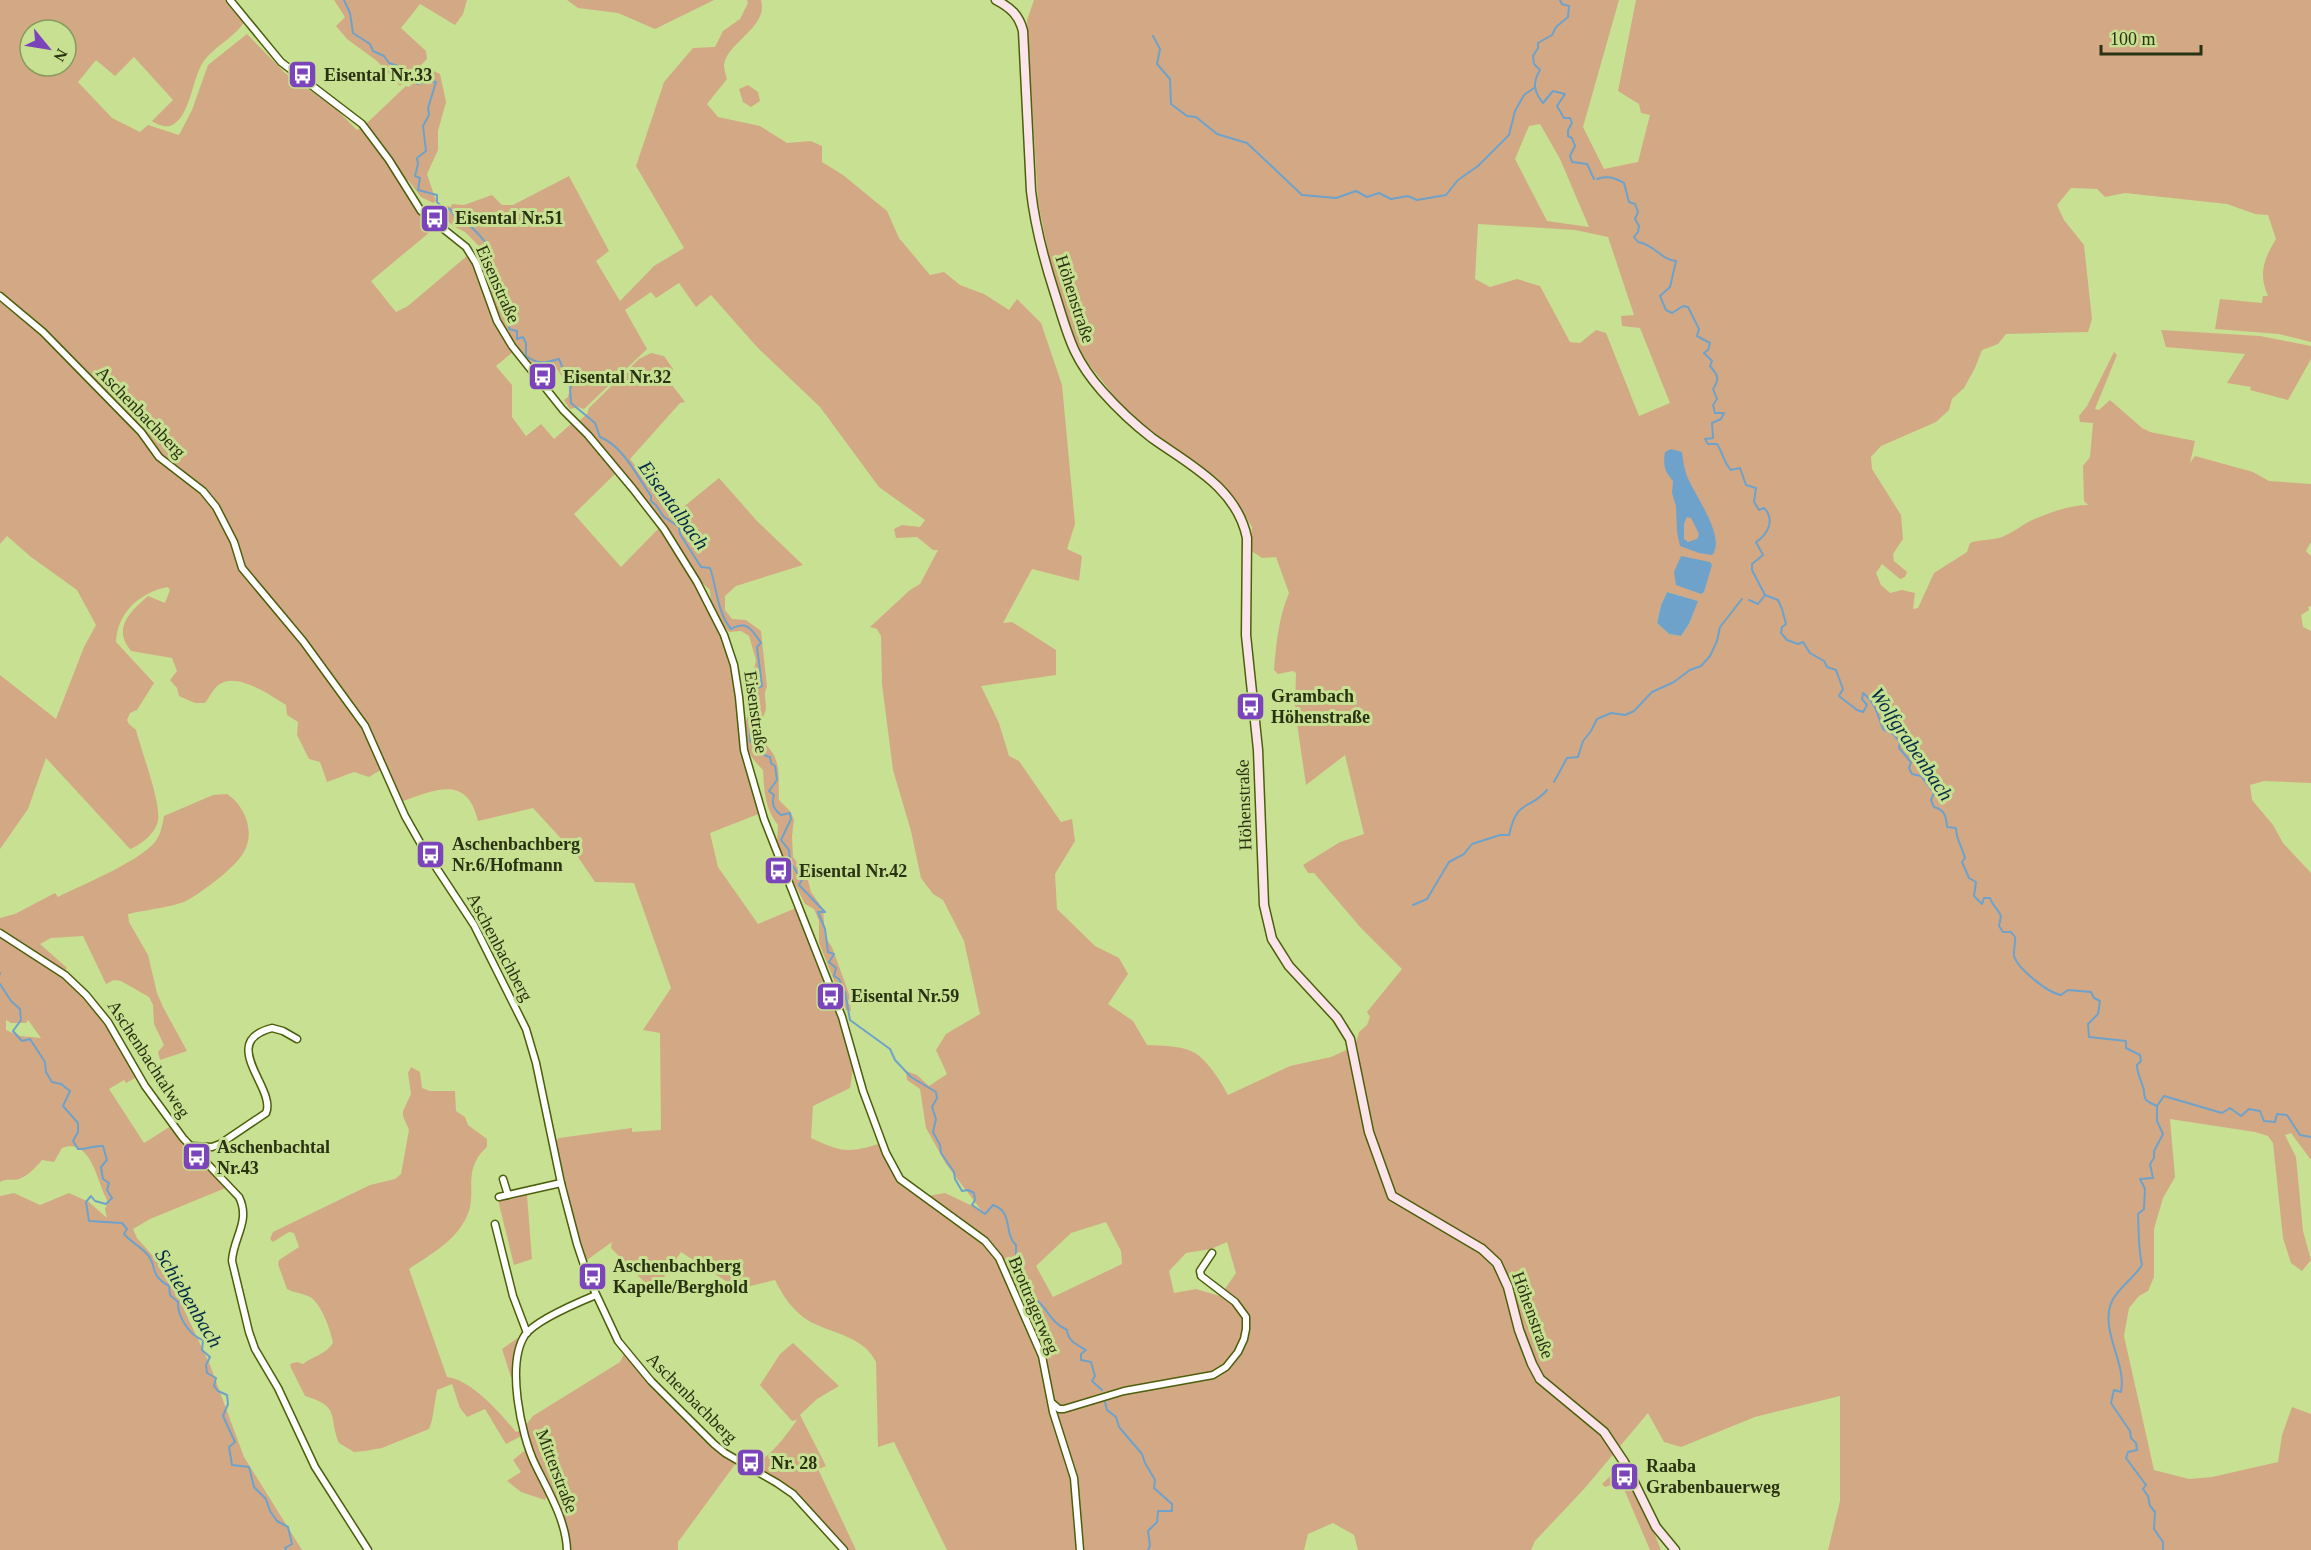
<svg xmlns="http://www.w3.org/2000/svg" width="2311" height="1550" font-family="Georgia,serif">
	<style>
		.green { fill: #d3a985; fill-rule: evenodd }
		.water { fill: #6ea2ca; fill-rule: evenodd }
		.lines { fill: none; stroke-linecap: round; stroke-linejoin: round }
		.stream { stroke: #6ea2ca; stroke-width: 2 }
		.street-casing { stroke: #4c5f0a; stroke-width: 9 }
		.secondary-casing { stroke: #4c5f0a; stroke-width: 11 }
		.street { stroke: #fff; stroke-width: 6 }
		.secondary { stroke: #fbe4ea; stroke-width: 8 }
		.labels { text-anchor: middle; stroke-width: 6; stroke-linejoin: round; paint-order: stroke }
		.poi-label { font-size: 18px; font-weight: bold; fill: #293212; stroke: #c8e091; text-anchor: start }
		.street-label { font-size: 18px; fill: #293212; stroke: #c8e091 }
		.water-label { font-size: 20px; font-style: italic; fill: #012c47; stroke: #c8e091 }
	</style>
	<rect width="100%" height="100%" fill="#c8e091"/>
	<g class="green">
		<path d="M0,0H228L244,21C240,34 212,47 202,64C192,81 190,114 174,124C167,129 158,125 152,121L173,100L134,57L115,76L96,60L78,82L112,118L140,132L148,125L179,135L192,110L208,65L247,34L285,73L335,108L357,130L362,128C389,160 404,201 436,227L371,281L396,312L408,306L468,255L470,256L497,326L514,351L496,366L512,385V417L526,436L541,424L554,439L572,423L583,433L617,472L574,514L621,567L658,529L664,533C690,575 718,617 732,664C739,689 737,716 741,742C744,766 754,789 761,813L710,833L718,867L758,924L796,908L840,1015L853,1069L850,1088L813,1106L811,1138C840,1151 846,1154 878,1144C890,1170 897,1182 922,1197L945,1193L981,1210L946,1164L926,1128L920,1089L907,1080L906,1071L917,1075L929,1086L947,1074L936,1050L946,1034L980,1014L964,941L943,900L933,894L921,878L911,831L893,770L882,684L881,636L877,629L870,627L910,590L920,584L938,550H933L917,537L896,538L894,529L902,525L920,527L925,520L879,487L820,407L757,347L711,295L696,307L679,283L656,298L651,292L625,310L647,349L584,409L578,407L570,409L564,400L568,397L570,389L555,366L534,367L509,338L495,312L486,287V261L479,246L465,232L453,226L444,217H436L433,212C438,205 444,205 451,207L452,204L464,205L492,195L502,205H513L569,176L609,251L596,261L620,301L654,266L684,248L636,166L664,82L693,48L715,47L723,31L740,19L748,3L747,0H761C769,27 726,43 724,65C724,69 726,75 727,79L707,104L718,117L760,126L787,143L811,141L822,146V162L843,175L887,211L899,238L930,275L944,272L960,285L984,294L1009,310L1017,299L1041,323L1062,385L1075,524L1067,549L1082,556L1079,581L1032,569L1003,623L1012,622L1056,650V675L981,686L999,723L1009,756L1019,761L1061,822L1072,819L1075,841L1055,874L1057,909L1095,946L1119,958L1128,974L1108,1004L1133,1021L1147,1045C1161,1046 1182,1045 1195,1053C1207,1060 1222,1083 1228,1095L1290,1066L1331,1057L1355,1046L1359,1032L1367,1025L1370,1017L1367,1012L1402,969L1361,928L1314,873H1308L1303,865L1340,842L1364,834L1345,755L1306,785L1295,710L1296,673L1293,671L1278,674L1274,670C1276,644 1279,616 1289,593L1276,557L1262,558L1250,550L1252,527L1234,498L1216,477L1153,433L1118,401L1087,362L1069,328L1051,266L1038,202L1027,20L1034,0H1619L1583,127L1604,169L1638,162L1650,115L1641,113L1639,104L1618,91L1636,0H2311V342L2279,334L2215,329L2220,299L2262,303L2263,296H2268C2258,273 2264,259 2276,239L2268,215L2255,214L2227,204L2125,193L2105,197L2097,189L2071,188L2057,205L2064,220L2084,245L2092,319L2088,332L2006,334L1998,344L1982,350L1975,368L1964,388L1952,399L1949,410L1936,422L1881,446L1871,457L1872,469L1901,515L1903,539L1893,554L1894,561L1907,572L1905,577L1900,579L1882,564L1876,573L1881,585L1890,593L1902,590L1915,593L1913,609L1918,608L1934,573L1967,552L1970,543C1979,539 1991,541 2002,537C2012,533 2021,526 2030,521C2048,513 2069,505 2088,505L2084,501L2083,466L2090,457L2093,423L2080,422L2079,416L2087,406L2114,352L2117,355L2095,409L2099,410L2110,400L2142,428L2150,432L2195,441L2190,463L2195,456L2253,472L2269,481L2311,484V542L2306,551L2311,556V606L2308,607L2309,610L2301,615L2303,627L2311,631V783L2264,781L2250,785L2252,800L2273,825L2283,843L2311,873V1160L2291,1133L2285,1135L2296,1157L2303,1231L2311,1260L2302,1271L2291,1263L2283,1238L2273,1143L2268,1136L2255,1132L2170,1119L2175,1177L2163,1198L2154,1229V1277L2148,1291L2139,1296L2129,1308L2124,1336L2154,1470L2189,1479L2212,1477L2278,1462L2282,1435L2292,1407L2311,1414V1550H1828L1840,1501V1396L1755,1417L1681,1447L1664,1442L1648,1413L1584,1489L1535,1541L1531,1550H1358L1354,1535L1333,1523L1308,1534L1304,1550H947L894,1442L878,1447L876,1362C862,1333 826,1334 803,1317C790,1307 782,1294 775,1280L738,1289L681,1252L654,1292L611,1248L612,1242L587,1260L583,1258L556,1141L559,1138L632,1128V1132L661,1130L660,1033L643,1030L671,988L634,883L595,882L578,857L533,808L478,821C467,775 437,789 403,801L387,766L369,777L354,772L327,782L320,762L309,759L297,735L298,722L287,715L286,705C271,696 238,672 220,684C214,687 209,698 205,703H195L179,696L177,688L170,680L177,671L172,658L131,651C112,628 130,612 148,596L165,603L170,590L168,587C140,592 117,613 116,642L154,683L137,710L130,713L127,720L129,724L136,730C141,750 161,802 158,820C156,833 141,845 130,849L46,758L28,809L0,849V675L56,719L84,647L96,625L77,590L31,557L7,536L0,544ZM30,30H66V66H30ZM1540,124L1560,159L1589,227L1547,221L1515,159L1529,126ZM1478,224L1575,230L1608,237L1634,315L1621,316L1622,326L1640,328L1670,403L1639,416L1606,333L1596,330L1580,343L1570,342L1540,286L1517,279L1490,287L1475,279ZM1667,592L1697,601L1689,624L1681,636L1669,634L1657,623L1661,605ZM1106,1222L1121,1251L1122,1264L1053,1297L1036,1266L1071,1233ZM1227,1242L1236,1273L1220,1296L1196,1289L1174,1293L1169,1271L1186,1253L1211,1249Z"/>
		<polygon points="334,0 467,0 463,14 455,25 420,4 401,28 426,51 427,59 400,86 377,61 347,39 336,26 345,17"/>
		<polygon points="567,0 714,0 655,29 618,13 578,8"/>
		<polygon points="430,69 440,74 446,102 438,131 438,150 427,174 436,201 433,203 421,197 408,180 406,182 393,161 366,124 406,86 409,87 424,71"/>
		<polygon points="748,85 758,92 760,101 751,107 743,102 739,89"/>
		<polygon points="2161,330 2260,336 2311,346 2311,359 2288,400 2250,390 2251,387 2227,383 2245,354 2166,347"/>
		<path d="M651,353L664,356L673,369L669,381L685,402L680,403L630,459L659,495L670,518L719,478L757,521L803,565L736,586L725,596V610L732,619L746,620L761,631L767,687C763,695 766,698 766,707C765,721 754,721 760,740C783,756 778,776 779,800L790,811L794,820L792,836L793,857L807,876L811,892L823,909L825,937L832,947L849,994L851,1011L846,1010L819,943V921L814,909L805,904L782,859L777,842L778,825C765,809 764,790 763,770C745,753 737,731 752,709L749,696L755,686L753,674L756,660L749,636L741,631L729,632L721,623L711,603L710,590L701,582L667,529L580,420L587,414L589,408L639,359Z"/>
		<path d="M227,794C244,805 255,830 245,850C237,867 202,892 186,901C177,906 140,911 128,914L129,922L148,955L157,993L163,1007L187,1051L160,1060L158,1052L164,1045L154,1024L153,1005L149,997L121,981L114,980L106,984L83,936L51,938L40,944L67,968L64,972L0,929V918L15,914L55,893L58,897C82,885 140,861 155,842C161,834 162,826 164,816L213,795Z"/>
		<path d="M0,936C26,953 59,968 81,991C104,1016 120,1047 137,1077L126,1083L124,1080L109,1089L144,1143L171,1126L196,1156L228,1187L150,1219L133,1229L137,1238L166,1271L210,1365L244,1457L302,1550H0V1196L14,1193L40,1205L69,1193L89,1202L107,1218L105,1209L108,1202C97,1184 92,1137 62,1148L54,1162L42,1160C36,1167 28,1176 19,1179C12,1181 7,1178 0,1182ZM6,1020L11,1023H26L28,1020L41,1038L20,1036L6,1030Z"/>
		<path d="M411,1067L420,1072L422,1088L430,1091H455L456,1111L465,1117L468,1125L487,1139V1147C461,1170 478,1193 467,1216C455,1242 432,1253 409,1269L447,1377C472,1380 500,1413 516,1432L522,1430L523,1435L506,1444L485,1409L467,1417L460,1408L452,1384L437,1390L432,1420L429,1429L382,1448L365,1451L354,1452L339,1443C328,1415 341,1407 305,1396L291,1368L290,1364L297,1362L303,1364C313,1356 325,1355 333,1343C331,1331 321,1303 310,1297C303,1293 294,1293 287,1289L278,1264L279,1260L299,1247L294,1233L289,1232L273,1242L270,1239L273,1232L370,1185L395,1179L401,1174L409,1130L403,1116V1111L411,1094L408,1073Z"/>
		<polygon points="527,1195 532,1259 514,1265 498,1200"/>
		<polygon points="522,1335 514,1376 511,1377 502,1349"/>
		<path d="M793,1343L839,1386L817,1399L800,1415L826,1466L818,1469L856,1550H841L791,1496L750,1464C767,1463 787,1434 797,1420L792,1421L760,1385L780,1354Z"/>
		<polygon points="624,1354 650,1383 736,1463 678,1542 678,1550 569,1550 533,1455 525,1426 533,1416 620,1362"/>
		<polygon points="527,1449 547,1494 545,1500 521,1492 507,1481 521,1472 513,1460"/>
		<polygon points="1620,1467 1623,1468 1654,1528 1653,1530 1661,1550 1650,1550 1621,1482 1605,1487 1602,1484"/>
	</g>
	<g class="water">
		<path d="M1671,449L1682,452C1683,460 1684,468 1687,476C1694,494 1727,538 1712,555L1699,553L1680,546L1677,532L1676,506L1672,493L1673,481C1664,471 1663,465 1665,452ZM1687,517L1691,518L1699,534L1697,539L1688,542L1684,539V524Z"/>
		<polygon points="1681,556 1710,562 1712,565 1704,592 1701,594 1676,585 1674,572"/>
		<polygon points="1667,592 1698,601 1689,624 1681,636 1669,634 1657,623 1661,605"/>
	</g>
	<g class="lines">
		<g class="stream">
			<path d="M344,0L350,13L353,33L370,44L373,51L384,56L389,63L401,67L411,75L417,84L430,81L436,82L428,108L429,115L423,126L426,151L417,158L418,164L415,176L420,178L418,190L437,195V202L443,208L450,209L457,220C474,225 478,235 489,246V262L493,271L489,284L499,296L503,306L512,311L515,320L510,323L509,329L517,331V339L523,337L526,343V356C539,365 545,363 559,359L564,371L575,378L570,389L571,403L595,423L600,437C623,446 637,476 651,496V501L656,505L664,517L679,527L680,534L701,567L710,568C717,588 717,612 731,629C748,620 752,630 761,643L757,647L762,686L757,688L758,710L750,720V741L766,756L770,757L771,763L775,766L777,780L769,791L774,795C771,805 774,809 781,815L790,813L791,819L781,840L789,850L790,862L802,880L799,885L825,912H818L825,929L828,952L834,954L829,962L836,968L834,976L839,979L842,986L838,989L845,992L850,1020L890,1049L895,1060L911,1077L936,1092L937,1098L932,1107L936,1119L933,1132L940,1145L941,1153L954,1172L955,1179L962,1191L968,1190L974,1193L975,1200L972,1205L985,1214L993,1205C1014,1212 1003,1233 1016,1245V1254L1020,1260V1276L1032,1291L1031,1301H1038C1050,1313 1051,1322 1067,1330C1068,1341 1077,1345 1086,1350L1081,1354V1360L1091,1362L1095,1376L1092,1381L1102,1390"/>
			<path d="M1560,0L1562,4L1569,6L1568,17L1556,27L1552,35L1538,43V48L1533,56L1534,64L1540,70C1532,83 1534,92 1543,103L1553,91L1565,94L1557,106L1564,118H1570L1572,123L1568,130V136L1572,138L1575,146L1570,156L1572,162L1587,164L1594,179"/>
			<polyline points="1153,36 1160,49 1157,64 1170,79 1171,104 1187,116 1196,117 1217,134 1247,143 1302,195 1336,198 1356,191 1367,197 1379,193 1391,199 1408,196 1417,200 1446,195 1458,180 1478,166 1509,135 1515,111 1524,95 1534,88"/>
			<path d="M1597,179C1607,175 1616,178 1624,183L1629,202L1635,204L1638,212L1635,219L1639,226L1638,232L1634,237L1638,242C1654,244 1661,260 1676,261L1670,287L1660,296L1666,310L1672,313L1683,306L1688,307L1699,329L1697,336L1710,343L1708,350L1704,353L1712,361L1710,366C1718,375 1720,379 1713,389L1717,399L1713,405L1715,413H1724L1721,419L1712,423L1713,438L1705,439L1708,444H1717C1723,453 1724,463 1731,470L1740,468L1746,485L1756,488L1754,502L1759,510L1764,508C1776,520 1767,535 1756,542L1763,555L1752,564V570L1765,595L1778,600L1782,609L1786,624L1782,627L1781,633L1787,640L1798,644L1803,642L1810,653L1824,661L1827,667L1836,670L1843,689L1839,696L1857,710L1863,712L1867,705L1862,699L1863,693C1875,702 1878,715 1883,729L1893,734L1900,742L1899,748L1911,762L1909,768L1912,774L1921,776L1934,793L1931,800L1934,807C1945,810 1946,816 1947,827L1956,828C1956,840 1962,846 1965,858L1962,862L1969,878L1976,882L1974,896L1982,904L1984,898H1990C1992,905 1998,909 2001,916L1999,926L2003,932H2011L2015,937C2016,943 2013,951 2014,956C2018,969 2048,993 2061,995L2068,990L2091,992L2094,998L2100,1001L2098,1014L2088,1024L2089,1037L2126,1041V1048L2140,1055L2141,1061L2137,1065C2137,1073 2140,1077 2142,1084C2148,1098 2138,1098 2157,1106V1121L2163,1134L2154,1151V1158L2150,1164L2153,1178L2140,1179L2145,1189L2144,1209L2138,1214C2139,1231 2138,1248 2142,1265C2134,1278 2119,1287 2112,1301C2099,1331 2127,1362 2121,1392L2114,1390L2111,1403L2130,1431L2131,1438L2136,1443L2137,1450L2128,1452L2126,1458L2146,1485L2143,1489L2148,1496L2150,1506L2155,1512L2154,1529L2163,1542V1550"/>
			<polyline points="1749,600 1758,604 1765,595"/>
			<polyline points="1554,782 1567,758 1578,757 1583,741 1591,731 1597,719 1611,713 1625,715 1634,711 1652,692 1674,682 1690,670 1701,666 1710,656 1717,641 1720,627 1742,599"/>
			<path d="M1413,905L1427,899L1449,862L1464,854L1472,844L1500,835H1509C1518,797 1528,812 1547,790"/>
			<polyline points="0,973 0,974"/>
			<path d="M0,984L11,1001L20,1009L21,1020L13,1031L22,1041L30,1039L45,1062L46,1072L52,1082L61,1084L70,1091L63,1106L78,1123V1132L73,1141L78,1149C87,1150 93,1145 103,1146L107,1160L101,1167L103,1179L109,1183L107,1190L112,1198L106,1204L95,1201L91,1196L86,1202L89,1221L122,1223L127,1229L124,1234C131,1242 141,1247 147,1254C158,1266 148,1274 169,1286L170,1295L178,1302C177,1316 190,1336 203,1340L202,1350L210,1357L206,1365L207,1373L216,1378L214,1386L218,1391L227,1395L228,1404L223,1416L235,1442L229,1447L232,1465L249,1467L254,1487L266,1499L270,1511L277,1521L288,1527L292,1544L285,1548L286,1550"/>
			<polyline points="2157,1106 2164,1096 2222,1113 2230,1108 2241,1116 2249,1109 2260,1111 2264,1121 2275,1122 2277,1114 2287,1115 2300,1135 2311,1137"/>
			<polyline points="1105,1402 1107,1410 1116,1417 1119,1427 1142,1454 1145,1463 1155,1480 1154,1488 1172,1504 1172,1511 1158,1511 1157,1522 1148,1531 1150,1546 1148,1550"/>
		</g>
		<defs>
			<g id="street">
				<polyline points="230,0 281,62 362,124 389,160 421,211 466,247 476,263 497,321 512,346 563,410 588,435 633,489 664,529 697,582 724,635 734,665 739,697 744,750 764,819 842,1017 863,1091 886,1153 900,1179 985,1241 999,1258 1042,1356 1053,1412 1074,1478 1080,1550"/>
				<polyline points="0,296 43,332 141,432 159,457 203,491 216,507 234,542 242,568 303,641 365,726 405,816 422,846 474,925 526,1029 536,1063 561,1183 577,1244 588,1277 618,1341 651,1381 714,1444 725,1453 777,1483 793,1494 844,1550"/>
				<path d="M0,933L65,975L86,995L108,1022L145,1086L183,1138L239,1197C251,1221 233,1238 232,1261L249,1332L255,1349L278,1388L315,1467L368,1550"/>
				<path d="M190,1146L212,1147L220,1144L266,1113C277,1089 217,1042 272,1028L283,1031L297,1039"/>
				<polyline points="503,1179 508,1195"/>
				<polyline points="499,1197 561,1183"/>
				<polyline points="495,1224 513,1296 527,1333"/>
				<polyline points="1052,1403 1059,1409 1064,1409 1124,1391 1213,1375 1226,1367 1238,1352 1244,1339 1246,1329 1246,1317 1235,1302 1201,1276 1200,1271 1212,1253"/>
				<path d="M567,1550C566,1520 548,1491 535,1464C521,1435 506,1364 525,1335C536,1320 579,1302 596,1295"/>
			</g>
			<path id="secondary" d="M996,0C1011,8 1019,15 1023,31L1031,191C1035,227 1044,260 1055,294C1068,335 1072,357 1102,391C1117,408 1134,424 1152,438C1190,465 1237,488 1247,538L1246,635L1258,750L1264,905L1272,939L1289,966L1337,1018L1350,1039L1369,1132L1392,1196L1482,1249L1497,1263L1508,1287L1519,1330L1532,1364L1540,1379L1604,1432L1624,1462L1656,1527L1675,1550"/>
		</defs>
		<use href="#street" class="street-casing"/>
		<use href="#secondary" class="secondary-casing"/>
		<use href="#street" class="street"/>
		<use href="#secondary" class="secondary"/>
	</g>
	<defs>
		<symbol id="bus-square" viewBox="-11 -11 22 22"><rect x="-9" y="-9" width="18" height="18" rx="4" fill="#7c44bb" stroke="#c8e091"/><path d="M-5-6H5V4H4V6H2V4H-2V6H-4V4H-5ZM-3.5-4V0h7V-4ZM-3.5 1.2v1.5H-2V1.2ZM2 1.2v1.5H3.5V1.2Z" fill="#fff"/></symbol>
	</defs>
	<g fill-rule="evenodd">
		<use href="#bus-square" x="286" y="58" width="33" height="33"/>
		<use href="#bus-square" x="418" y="202" width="33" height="33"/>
		<use href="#bus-square" x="526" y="360" width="33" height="33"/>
		<use href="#bus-square" x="1234" y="690" width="33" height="33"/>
		<use href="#bus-square" x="414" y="838" width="33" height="33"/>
		<use href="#bus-square" x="762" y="854" width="33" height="33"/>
		<use href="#bus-square" x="814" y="980" width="33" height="33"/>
		<use href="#bus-square" x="180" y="1140" width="33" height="33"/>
		<use href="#bus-square" x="576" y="1260" width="33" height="33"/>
		<use href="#bus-square" x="734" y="1446" width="33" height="33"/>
		<use href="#bus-square" x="1608" y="1460" width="33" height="33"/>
	</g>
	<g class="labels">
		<g class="poi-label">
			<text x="324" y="81">Eisental Nr.33</text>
			<text x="455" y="224">Eisental Nr.51</text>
			<text x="563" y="383">Eisental Nr.32</text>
			<text x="1271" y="702">Grambach<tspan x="1271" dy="21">Höhenstraße</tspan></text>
			<text x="452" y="850">Aschenbachberg<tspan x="452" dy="21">Nr.6/Hofmann</tspan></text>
			<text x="799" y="877">Eisental Nr.42</text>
			<text x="851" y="1002">Eisental Nr.59</text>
			<text x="217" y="1153">Aschenbachtal<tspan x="217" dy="21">Nr.43</tspan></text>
			<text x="613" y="1272">Aschenbachberg<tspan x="613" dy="21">Kapelle/Berghold</tspan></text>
			<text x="771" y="1469">Nr. 28</text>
			<text x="1646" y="1472">Raaba<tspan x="1646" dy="21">Grabenbauerweg</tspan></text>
		</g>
		<g class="street-label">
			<text transform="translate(498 284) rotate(66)" y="6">Eisenstraße</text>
			<text transform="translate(1075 299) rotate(72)" y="6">Höhenstraße</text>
			<text transform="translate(141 412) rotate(46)" y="6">Aschenbachberg</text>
			<text transform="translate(756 712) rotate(82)" y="6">Eisenstraße</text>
			<text transform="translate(1244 805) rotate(-92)" y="6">Höhenstraße</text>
			<text transform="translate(500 947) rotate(62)" y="6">Aschenbachberg</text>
			<text transform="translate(149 1059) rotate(57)" y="6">Aschenbachtalweg</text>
			<text transform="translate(1034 1305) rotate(67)" y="6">Brottragerweg</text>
			<text transform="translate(1533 1315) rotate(70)" y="6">Höhenstraße</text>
			<text transform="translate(692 1398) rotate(45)" y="6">Aschenbachberg</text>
			<text transform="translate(557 1471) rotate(69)" y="6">Mitterstraße</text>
		</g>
		<g class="water-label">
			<text transform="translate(674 505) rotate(54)" y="7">Eisentalbach</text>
			<text transform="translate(1912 744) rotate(56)" y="7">Wolfgrabenbach</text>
			<text transform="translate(189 1298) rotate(59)" y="7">Schiebenbach</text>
		</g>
	</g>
	<g transform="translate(48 48) rotate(120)"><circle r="28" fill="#c8e091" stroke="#889a5e" stroke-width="1.5"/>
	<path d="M0-4.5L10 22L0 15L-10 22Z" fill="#7c44bb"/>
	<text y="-9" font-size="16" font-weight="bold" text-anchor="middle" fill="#293212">N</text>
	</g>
	<path d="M2101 45v9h100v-9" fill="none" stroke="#293212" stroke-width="3"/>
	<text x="2110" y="45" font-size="18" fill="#293212" stroke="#c8e091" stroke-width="4.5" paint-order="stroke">100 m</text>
</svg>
